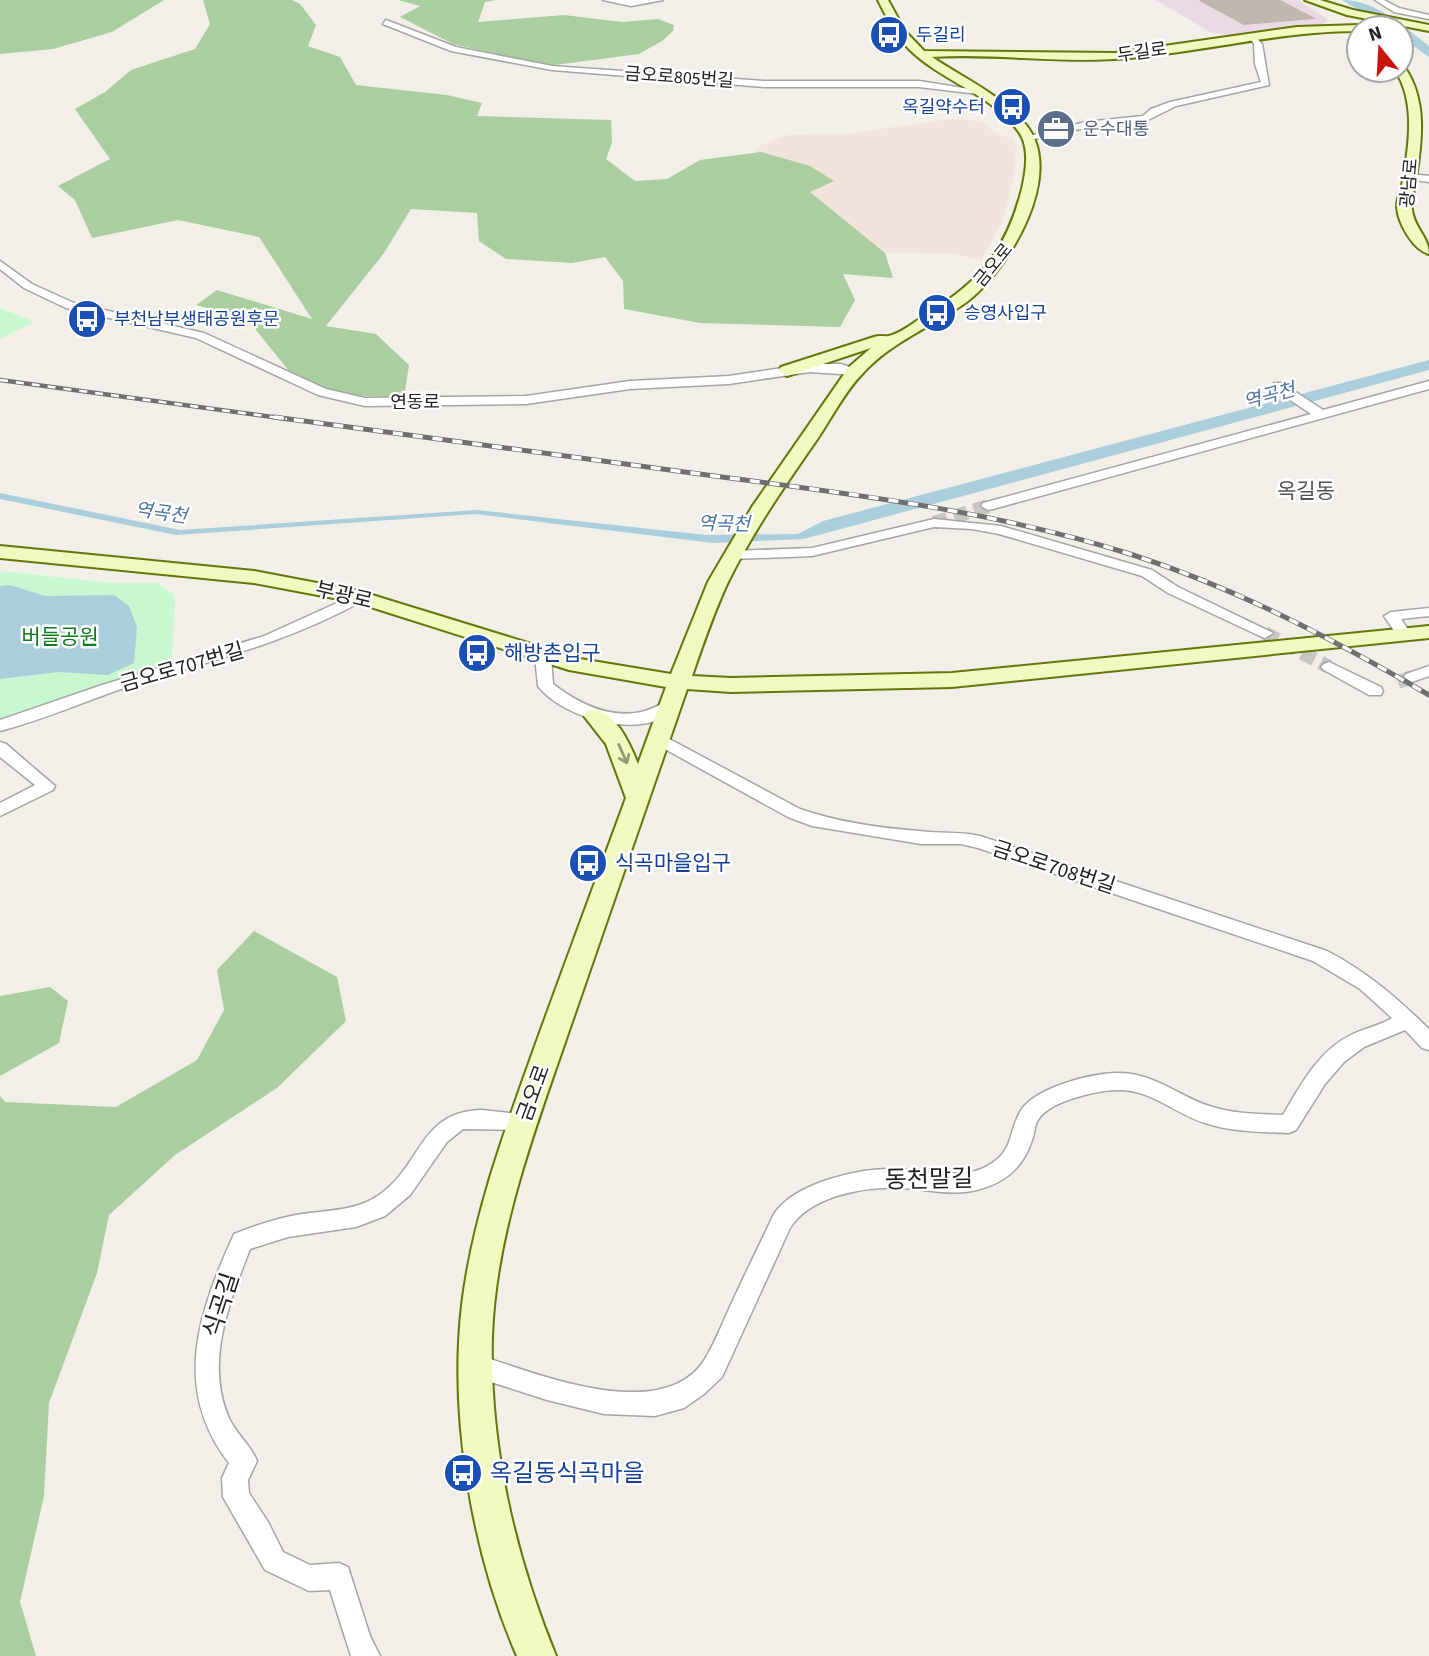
<svg xmlns="http://www.w3.org/2000/svg" width="1429" height="1656" font-family="'Source Sans 3','Noto Sans KR',sans-serif">
	<style>
		.industrial { fill: #eadae6 }
		.military { fill: #f2e4dc }
		.forest { fill: #aace9f }
		.park { fill: #c8f8cf }
		.water { fill: #abcedc }
		.building { fill: #beb8b1; stroke: #c2b7ab; stroke-width: 2 }
		.lines { fill: none; stroke-linecap: round; stroke-linejoin: round }
		.street-tunnel { stroke: #c7c6c0; stroke-width: 14; stroke-dasharray: 14 7; stroke-linecap: butt }
		.street-casing { stroke: #a5a5a5; stroke-width: 3 }
		.secondary-casing { stroke: #64770a; stroke-width: 4 }
		.street { fill: #fff; fill-rule: evenodd }
		.secondary { fill: #f1f8c0; fill-rule: evenodd }
		.rail-far1-casing { stroke: #6f6f6f; stroke-width: 4.5 }
		.rail-casing { stroke: #6f6f6f; stroke-width: 5 }
		.rail-far1 { stroke: #fff; stroke-width: 2.5; stroke-dasharray: 8; stroke-linecap: butt }
		.rail { stroke: #fff; stroke-width: 3.5; stroke-dasharray: 10; stroke-linecap: butt }
		.oneway { stroke: #939778 }
		.labels { text-anchor: middle; stroke-width: 5; stroke-linejoin: round; paint-order: stroke }
		.far-transit-label { font-size: 18px; fill: #164399; stroke: #fff; text-anchor: start }
		.far-street-label { font-size: 18px; fill: #212121; stroke: #fff }
		.far-service-label { font-size: 18px; fill: #4e5e75; stroke: #fff; text-anchor: start }
		.far-water-label { font-size: 19px; font-style: italic; fill: #4d74a6; stroke: #fff }
		.far-quarter-label { font-size: 21px; fill: #545454; stroke: #fff }
		.street-label { font-size: 21px; fill: #212121; stroke: #fff }
		.park-label { font-size: 21px; fill: #107e20; stroke: #fff }
		.transit-label { font-size: 21px; fill: #164399; stroke: #fff; text-anchor: start }
		.near-street-label { font-size: 24px; fill: #212121; stroke: #fff }
		.near-transit-label { font-size: 24px; fill: #164399; stroke: #fff; text-anchor: start }
	</style>
	<rect width="100%" height="100%" fill="#f1efe8"/>
	<polygon class="industrial" points="1156,0 1298,0 1327,19 1326,23 1315,26 1229,35 1212,33"/>
	<polygon class="military" points="951,119 982,121 996,134 1013,138 1016,148 1013,180 1002,223 981,261 954,254 889,253 863,241 752,156 761,145 788,135 845,134"/>
	<g class="forest">
		<polygon points="0,0 164,0 112,32 53,49 0,54"/>
		<polygon points="203,0 292,0 300,4 316,25 308,46 340,57 356,85 447,95 482,103 477,116 611,120 612,142 606,159 635,181 667,179 700,160 761,152 810,166 834,181 810,192 885,253 893,278 843,274 855,300 840,327 700,323 624,309 623,281 605,257 572,263 506,259 479,241 477,213 411,209 384,253 326,326 376,334 409,365 404,398 347,395 320,386 289,371 248,320 196,305 217,290 312,319 259,237 178,220 92,238 75,200 58,186 110,159 75,109 105,92 131,70 195,49 210,24"/>
		<polygon points="398,0 496,0 485,2 478,22 564,15 622,22 658,19 674,25 673,31 662,41 639,54 547,66 453,44 400,17 420,6"/>
		<polygon points="254,931 337,977 346,1021 277,1088 175,1155 109,1215 97,1273 49,1403 44,1496 20,1602 36,1656 0,1656 0,1096 5,1102 116,1107 197,1060 224,1010 217,970"/>
		<polygon points="50,987 68,1001 59,1043 0,1076 0,996"/>
	</g>
	<g class="park">
		<polygon points="0,308 30,320 32,323 0,339"/>
		<polygon points="0,571 113,583 157,583 175,595 172,655 164,665 0,721"/>
	</g>
	<g class="water">
		<path d="M1342,0C1376,0 1404,27 1429,46V57L1401,37V28H1389Z"/>
		<polygon points="1429,360 1429,370 804,539 713,543 475,514 176,535 0,499 0,493 180,530 477,510 706,535 798,534 823,521"/>
		<polygon points="10,585 45,596 114,595 129,606 137,627 134,663 108,675 58,672 0,679 0,586"/>
	</g>
	<polygon class="building" points="1200,0 1278,0 1313,18 1244,24"/>
	<g class="lines">
		<g class="street-tunnel">
			<polyline points="934,523 988,506"/>
			<polyline points="1265,633 1329,667"/>
			<polyline points="1398,682 1412,677"/>
		</g>
		<defs>
			<g id="street">
				<polygon points="603,0 663,0 631,6"/>
				<polygon points="1375,0 1384,0 1399,8 1429,15 1429,19 1394,12"/>
				<polygon points="386,20 456,47 552,66 764,81 919,81 982,91 978,94 919,87 764,87 552,70 451,51 383,24"/>
				<polygon points="1247,34 1253,34 1262,44 1269,85 1176,106 1146,121 1085,128 1029,140 1025,137 1085,122 1143,116 1151,109 1170,102 1261,82 1255,64 1254,44"/>
				<polygon points="1410,174 1429,176 1429,182 1407,179 1405,177"/>
				<polygon points="0,261 32,284 74,303 204,333 326,389 365,398 526,396 630,381 729,376 810,364 841,364 861,371 855,375 810,372 729,384 630,389 526,404 365,406 318,395 196,338 66,308 24,288 0,269"/>
				<polygon points="1429,381 1429,389 993,509 988,510 981,506 983,503 1311,414 1274,389 1274,383 1282,383 1323,410"/>
				<polygon points="934,519 1001,526 1152,570 1178,587 1273,633 1265,638 1260,636 1168,593 1142,576 999,534 972,529 934,527 812,556 732,559 725,555 732,551 812,548"/>
				<path d="M359,593L366,597L364,600C287,643 210,661 127,687C85,701 43,720 0,731V720L102,685L264,636Z"/>
				<polygon points="1429,608 1429,616 1401,619 1412,635 1404,640 1399,638 1384,616 1391,612"/>
				<path d="M543,651L551,656L553,684C578,703 608,719 641,712C652,710 661,703 672,700L680,705C650,743 564,720 538,686L535,656Z"/>
				<polygon points="1329,662 1381,687 1383,691 1381,695 1369,695 1324,670 1321,667 1324,664"/>
				<polygon points="1429,666 1429,676 1412,682 1404,677 1406,674"/>
				<path d="M660,734L800,809C837,822 880,828 919,831C940,834 959,831 980,836L1327,951C1366,971 1397,998 1429,1029V1050L1422,1048L1405,1030L1364,1047L1344,1062L1325,1084L1296,1130L1289,1133C1261,1132 1232,1132 1205,1123C1174,1113 1149,1088 1116,1090C1095,1091 1049,1101 1038,1120C1034,1126 1035,1134 1032,1140C1024,1166 1006,1182 980,1189C954,1197 927,1189 901,1188C865,1186 810,1196 790,1228L722,1377L704,1394L684,1408L655,1416L604,1414L547,1400L466,1374L463,1366L466,1358L475,1354C533,1372 663,1427 705,1359C714,1344 721,1327 728,1311C743,1278 759,1246 774,1214C795,1182 863,1167 900,1169C928,1170 963,1181 989,1165C1014,1150 1008,1134 1020,1112C1033,1088 1089,1074 1115,1073C1151,1071 1177,1095 1209,1106C1233,1114 1259,1114 1283,1115C1300,1086 1319,1050 1351,1035C1365,1028 1379,1026 1392,1018L1360,989L1313,961L978,848L961,844H921L812,826L788,817L654,743L652,739L654,735Z"/>
				<polygon points="0,742 6,744 55,786 53,790 0,816 0,803 35,785 0,757"/>
				<path d="M482,1110L530,1115L534,1121L530,1127L523,1130L463,1129L447,1142L410,1195L385,1216L356,1227L288,1237L250,1249C230,1301 205,1360 228,1416C235,1433 250,1444 257,1461L248,1480L249,1493L268,1522L283,1552L310,1565L339,1563L348,1567L370,1636L380,1656H351L330,1590L309,1591L265,1570L223,1497L222,1478L229,1463C171,1388 199,1312 234,1234C254,1226 275,1219 296,1215C325,1210 355,1212 379,1195C422,1166 419,1111 482,1110Z"/>
			</g>
			<g id="secondary">
				<path d="M878,0H888L905,31L924,51L1115,53L1297,27L1359,25L1364,28H1359V31C1276,31 1197,54 1114,59C1054,63 993,53 932,57C963,78 1002,95 1026,125C1066,174 1009,269 968,301C934,326 892,341 863,373C845,391 832,417 818,438C786,484 753,531 728,582C714,612 703,644 692,676L731,678L952,673L1429,626V638L952,687L731,692L687,689C649,799 611,909 573,1019C538,1122 496,1227 492,1336C489,1445 515,1556 556,1656H517C472,1553 449,1417 462,1305C473,1215 505,1130 535,1046C565,963 596,880 626,798L606,744L584,716L587,711C613,704 630,744 638,764L666,687L569,670L355,602L254,583L0,558V546L254,571L359,591L580,659L671,674L708,582L752,507L849,367L871,348L787,376L779,371L781,367L874,337C880,335 886,337 889,336C901,333 915,322 925,315C980,282 1006,251 1022,189C1026,171 1030,148 1019,132C992,94 941,81 909,49C895,35 887,18 878,0Z"/>
				<polygon points="1305,0 1320,0 1353,10 1429,25 1429,31 1347,15"/>
				<path d="M1401,67L1405,68C1427,100 1422,141 1416,178C1415,189 1410,200 1412,210C1414,228 1429,237 1429,254C1413,250 1398,223 1397,207C1397,198 1401,189 1403,181C1409,145 1416,102 1395,70H1401Z"/>
			</g>
		</defs>
		<use href="#street" class="street-casing"/>
		<use href="#secondary" class="secondary-casing"/>
		<use href="#street" class="street"/>
		<use href="#secondary" class="secondary"/>
		<defs>
			<polyline id="rail-far1" points="0,380 287,419"/>
			<path id="rail" d="M274,417C423,437 573,457 722,477C859,495 998,512 1130,554C1236,588 1333,639 1429,695"/>
		</defs>
		<use href="#rail-far1" class="rail-far1-casing"/>
		<use href="#rail" class="rail-casing"/>
		<use href="#rail-far1" class="rail-far1"/>
		<use href="#rail" class="rail"/>
	</g>
	<defs><path id="oneway-shaft" d="M-6 0H5M1.5-3L5.5 0L1.5 3" fill="none" stroke-width="1.6" stroke-linecap="round" stroke-linejoin="round" transform="scale(1.75)"/></defs>
	<use class="oneway" href="#oneway-shaft" transform="translate(623 754) rotate(66)"/>
	<defs>
		<symbol id="bus-disc" viewBox="-11 -11 22 22"><circle r="9.5" fill="#1a4fb4" stroke="#fff"/><path d="M-5-6H5V4H4V6H2V4H-2V6H-4V4H-5ZM-3.5-4V0h7V-4ZM-3.5 1.2v1.5H-2V1.2ZM2 1.2v1.5H3.5V1.2Z" fill="#fff"/></symbol>
		<symbol id="office-disc" viewBox="-11 -11 22 22"><circle r="9.5" fill="#5c6f8a" stroke="#fff"/><path d="M-6-3h4V-5.5h4V-3h4V5H-6ZM-1-4.5V-3h2v-1.5ZM-6 0V1H6V0Z" fill="#fff"/></symbol>
	</defs>
	<g fill-rule="evenodd">
		<use href="#bus-disc" x="867" y="13" width="44" height="44"/>
		<use href="#bus-disc" x="990" y="85" width="44" height="44"/>
		<use href="#office-disc" x="1034" y="107" width="44" height="44"/>
		<use href="#bus-disc" x="915" y="291" width="44" height="44"/>
		<use href="#bus-disc" x="65" y="297" width="44" height="44"/>
		<use href="#bus-disc" x="455" y="631" width="44" height="44"/>
		<use href="#bus-disc" x="566" y="841" width="44" height="44"/>
		<use href="#bus-disc" x="441" y="1451" width="44" height="44"/>
	</g>
	<g class="labels">
		<g class="far-transit-label">
			<text x="916" y="41">두길리</text>
			<text x="985" y="113" text-anchor="end">옥길약수터</text>
			<text x="964" y="319">승영사입구</text>
			<text x="114" y="325">부천남부생태공원후문</text>
		</g>
		<g class="far-street-label">
			<text transform="translate(1142 52) rotate(-8)" y="6">두길로</text>
			<text transform="translate(679 77) rotate(4)" y="6">금오로805번길</text>
			<text transform="translate(1409 183) rotate(-85)" y="6">광남로</text>
			<text transform="translate(993 265) rotate(-51)" y="6">금오로</text>
			<text x="415" y="408">연동로</text>
		</g>
		<g class="far-service-label">
			<text x="1083" y="135">운수대통</text>
		</g>
		<g class="far-water-label">
			<text transform="translate(1269 395) rotate(-15)" y="7">역곡천</text>
			<text transform="translate(161 512) rotate(8)" y="7">역곡천</text>
			<text transform="translate(724 523) rotate(1)" y="7">역곡천</text>
		</g>
		<g class="far-quarter-label">
			<text x="1306" y="498">옥길동</text>
		</g>
		<g class="street-label">
			<text transform="translate(344 595) rotate(13)" y="7">부광로</text>
			<text transform="translate(182 667) rotate(-16)" y="7">금오로707번길</text>
			<text transform="translate(1054 867) rotate(18)" y="7">금오로708번길</text>
			<text transform="translate(533 1093) rotate(-70)" y="7">금오로</text>
		</g>
		<g class="park-label">
			<text x="60" y="644">버들공원</text>
		</g>
		<g class="transit-label">
			<text x="504" y="660">해방촌입구</text>
			<text x="615" y="870">식곡마을입구</text>
		</g>
		<g class="near-street-label">
			<text transform="translate(929 1179) rotate(-1)" y="8">동천말길</text>
			<text transform="translate(221 1305) rotate(-72)" y="8">식곡길</text>
		</g>
		<g class="near-transit-label">
			<text x="490" y="1481">옥길동식곡마을</text>
		</g>
	</g>
	<g transform="translate(1380 49) rotate(342)"><circle r="33" fill="#ffffff" stroke="#a6a6a6" stroke-width="2"/>
	<path d="M0-5L12 26L0 18L-12 26Z" fill="#ca1408"/>
	<text y="-10" font-size="19" font-weight="bold" text-anchor="middle" fill="#212121">N</text>
	</g>
</svg>
